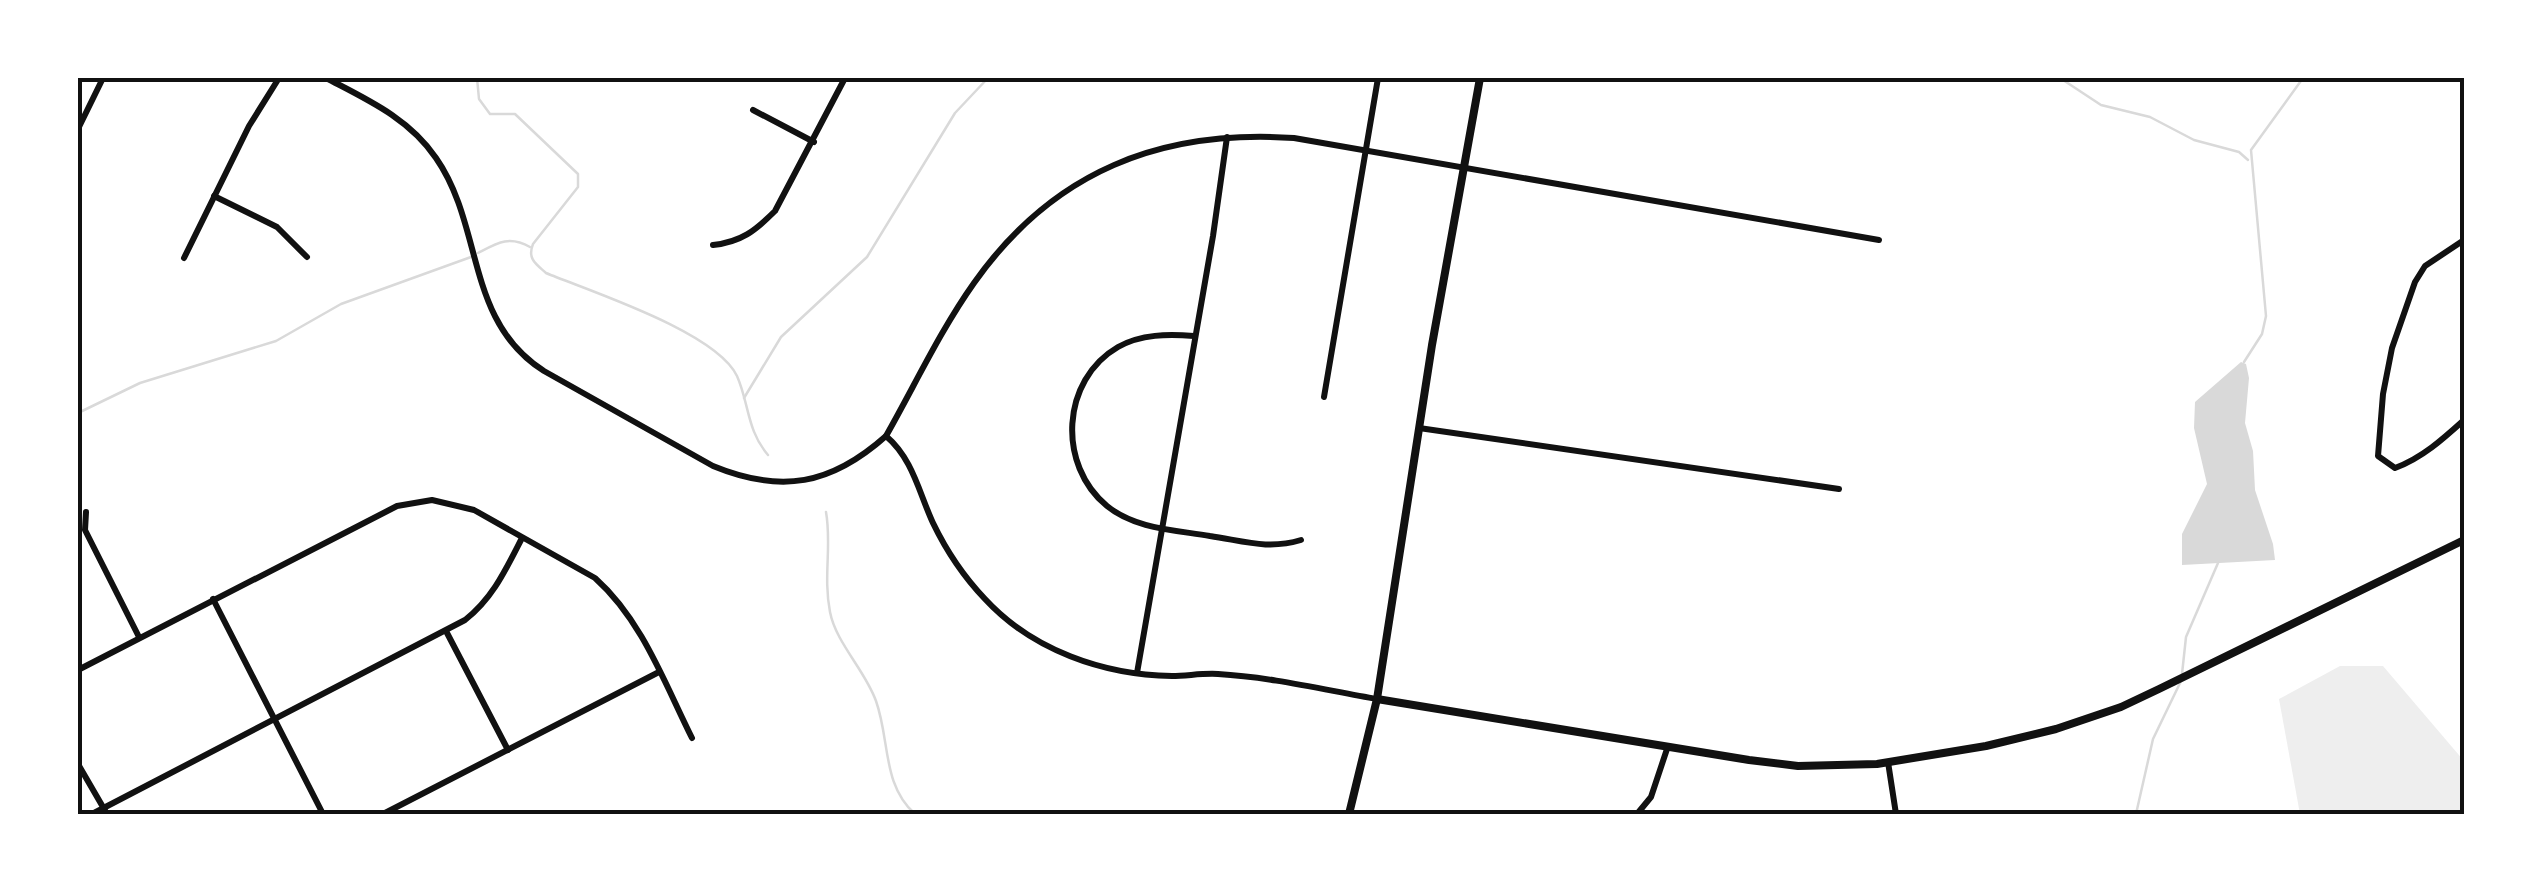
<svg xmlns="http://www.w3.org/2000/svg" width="2542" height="892" font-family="Mulish,sans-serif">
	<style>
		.green { fill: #eee }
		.water { fill: #d9d9d9 }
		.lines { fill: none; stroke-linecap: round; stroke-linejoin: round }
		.stream { stroke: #d9d9d9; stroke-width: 2.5 }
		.minor { stroke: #111; stroke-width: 6 }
		.tertiary { stroke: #111; stroke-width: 8 }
		.neatline { fill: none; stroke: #111; stroke-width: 4 }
	</style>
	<rect width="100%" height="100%" fill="#fff"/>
	<polygon class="green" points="2340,666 2383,666 2464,761 2464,814 2300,814 2279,699"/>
	<polygon class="water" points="2241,362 2246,364 2249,378 2245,423 2253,451 2255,490 2273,544 2275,560 2182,565 2182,534 2207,484 2194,428 2195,402"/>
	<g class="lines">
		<g class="stream">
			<path d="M477,78L479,99L490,114H515L578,174V187L533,244C527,259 536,264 546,273C592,292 716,332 737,376C749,403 747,431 768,455"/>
			<polyline points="2060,78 2101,105 2150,117 2194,140 2239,152 2248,160"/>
			<path d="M478,253C497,243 509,235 530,247"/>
			<polyline points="2244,362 2262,334 2266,316 2251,150 2303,78"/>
			<polyline points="744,398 781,337 867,257 955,113 988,78"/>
			<polyline points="78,413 140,383 276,341 341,304 471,257"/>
			<path d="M826,512C832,545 823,576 830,612C836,643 865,670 876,701C890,740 882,785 915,814"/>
			<polyline points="2182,674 2186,637 2218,563"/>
			<polyline points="2136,814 2153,739 2181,681"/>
		</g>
		<g class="minor">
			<path d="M326,78C366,99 409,118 436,158C484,227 465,321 544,371L713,466C781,494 831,485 886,436C915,385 940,331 974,283C1053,171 1161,129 1294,138L1879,240"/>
			<polyline points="753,110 814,142"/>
			<polyline points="78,129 103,78"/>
			<polyline points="214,196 277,227 307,257"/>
			<path d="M2464,240L2425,266L2415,282L2392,348L2383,394L2378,456L2395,468C2422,458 2443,439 2464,420"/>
			<path d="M713,245C741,242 755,231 775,211L845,78"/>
			<polyline points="184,258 249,126 279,78"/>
			<path d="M1194,336C1168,334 1141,334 1118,347C1061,380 1057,465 1107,506C1135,529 1175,530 1210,536C1244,541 1268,550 1301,540"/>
			<polyline points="1324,397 1378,78"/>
			<polyline points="1419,428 1839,489"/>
			<path d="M886,436C913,459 919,493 933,523C946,550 964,577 985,599C1032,650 1103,675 1172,676C1187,676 1202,673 1218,674C1271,677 1325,690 1377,699"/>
			<polyline points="86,512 85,530 139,637"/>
			<polyline points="213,599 323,814"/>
			<polyline points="446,631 508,750"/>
			<path d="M78,670L397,506L432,500L474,510L595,578C642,620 664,682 692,738"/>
			<polyline points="1137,673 1213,236 1227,137"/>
			<polyline points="1888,762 1896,814"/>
			<polyline points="78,764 107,814"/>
			<path d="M92,814L465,620C493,598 506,569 522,538"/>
			<polyline points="383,814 659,672"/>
			<polyline points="1637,814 1651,797 1667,749"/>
		</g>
		<g class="tertiary">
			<polyline points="1377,699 1749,760 1798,766 1877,764 1986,746 2056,729 2121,707 2159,689 2464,540"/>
			<polyline points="1349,814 1377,699 1432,345 1480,78"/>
		</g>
	</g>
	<rect width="2542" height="892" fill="none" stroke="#ffffff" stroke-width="160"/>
	<rect x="80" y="80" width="2382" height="732" class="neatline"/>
</svg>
